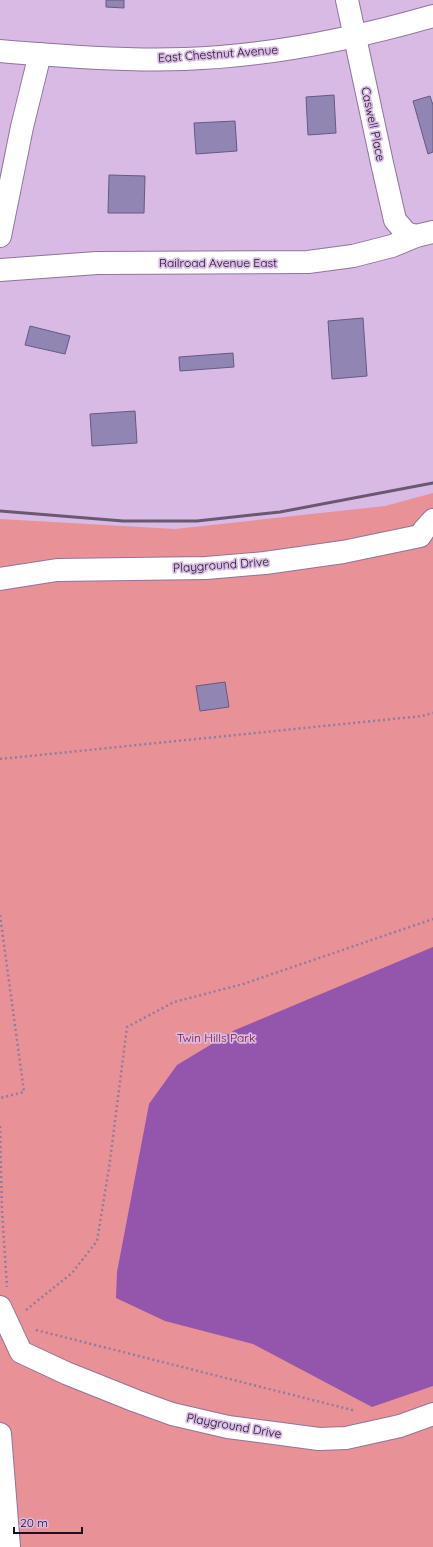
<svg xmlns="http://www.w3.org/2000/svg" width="433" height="1547" font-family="Quicksand,sans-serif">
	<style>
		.green { fill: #e89297 }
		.water { fill: #9455ac }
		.building { fill: #9186b3; stroke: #655a84 }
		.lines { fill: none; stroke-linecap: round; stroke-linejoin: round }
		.street-casing { stroke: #90749c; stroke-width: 24 }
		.secondary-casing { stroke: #90749c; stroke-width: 24 }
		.path { stroke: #927b9c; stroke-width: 2.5; stroke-dasharray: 2 3; stroke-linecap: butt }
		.street { stroke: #fff; stroke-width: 22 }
		.secondary { stroke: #fff; stroke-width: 22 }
		.rail { stroke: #6a5873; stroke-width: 3 }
		.labels { text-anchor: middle; stroke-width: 3.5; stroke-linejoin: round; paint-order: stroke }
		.street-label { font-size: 12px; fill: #1b1120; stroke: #d8bae5 }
		.park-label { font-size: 12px; fill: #81172c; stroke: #d8bae5 }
	</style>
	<rect width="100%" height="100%" fill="#d8bae5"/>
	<polygon class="green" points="433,493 433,1547 0,1547 0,519 175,529 385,506"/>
	<polygon class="water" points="433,947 433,1386 372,1407 253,1344 165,1321 116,1298 117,1272 149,1104 177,1065 235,1030"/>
	<g class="building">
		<polygon points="106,0 124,0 124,8 106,7"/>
		<polygon points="334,95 336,133 308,135 306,97"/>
		<polygon points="430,96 433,105 433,152 428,154 413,101"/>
		<polygon points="235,121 237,151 196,154 194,123"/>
		<polygon points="109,175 145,176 144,213 108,213"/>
		<polygon points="363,318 367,376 332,379 328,321"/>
		<polygon points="30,326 70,336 65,354 25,345"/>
		<polygon points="233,353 234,367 180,371 179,357"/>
		<polygon points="135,411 137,443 92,446 90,414"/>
		<polygon points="225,682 229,707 200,711 196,686"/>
	</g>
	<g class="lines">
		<defs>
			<g id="street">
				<polyline points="347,0 382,163 395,220 406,233 416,236"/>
				<polyline points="0,236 22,127 40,54"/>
				<polyline points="0,270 97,263 308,262 353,256 392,246 416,236 433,232"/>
				<polyline points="0,579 57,570 206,568 265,563 343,552 420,536 424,530 433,520"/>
				<polyline points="0,1307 21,1352 66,1373 136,1401 172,1414 228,1427 319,1439 346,1438 400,1426 433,1414"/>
				<polyline points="0,1434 9,1547"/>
			</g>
			<path id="secondary" d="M0,51C62,56 123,61 185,59C269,56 353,39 433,16"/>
		</defs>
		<use href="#street" class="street-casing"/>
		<use href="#secondary" class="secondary-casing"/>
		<g class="path">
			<polyline points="0,759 422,716 433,713"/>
			<polyline points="0,915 24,1092 0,1098"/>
			<polyline points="0,1126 2,1211 7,1287"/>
			<polyline points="26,1310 72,1273 97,1241 109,1168 127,1027 174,1002 243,984 433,919"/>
			<polyline points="36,1330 356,1411"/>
		</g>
		<use href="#street" class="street"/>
		<use href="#secondary" class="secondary"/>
		<polyline class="rail" points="0,511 123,521 197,521 280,512 433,483"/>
	</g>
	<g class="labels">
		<g class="street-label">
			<text transform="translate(218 54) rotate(-4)" y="4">East Chestnut Avenue</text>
			<text transform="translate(373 124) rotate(78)" y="4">Caswell Place</text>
			<text x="218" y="267">Railroad Avenue East</text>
			<text transform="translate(221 565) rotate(-4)" y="4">Playground Drive</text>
			<text transform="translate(234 1426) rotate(10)" y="4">Playground Drive</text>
		</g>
		<g class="park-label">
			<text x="216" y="1042">Twin Hills Park</text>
		</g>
	</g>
	<path d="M14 1527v6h68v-6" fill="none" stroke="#1b1120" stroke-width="2"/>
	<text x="20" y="1527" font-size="12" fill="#1b1120" stroke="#d8bae5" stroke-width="3" paint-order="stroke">20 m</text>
</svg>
